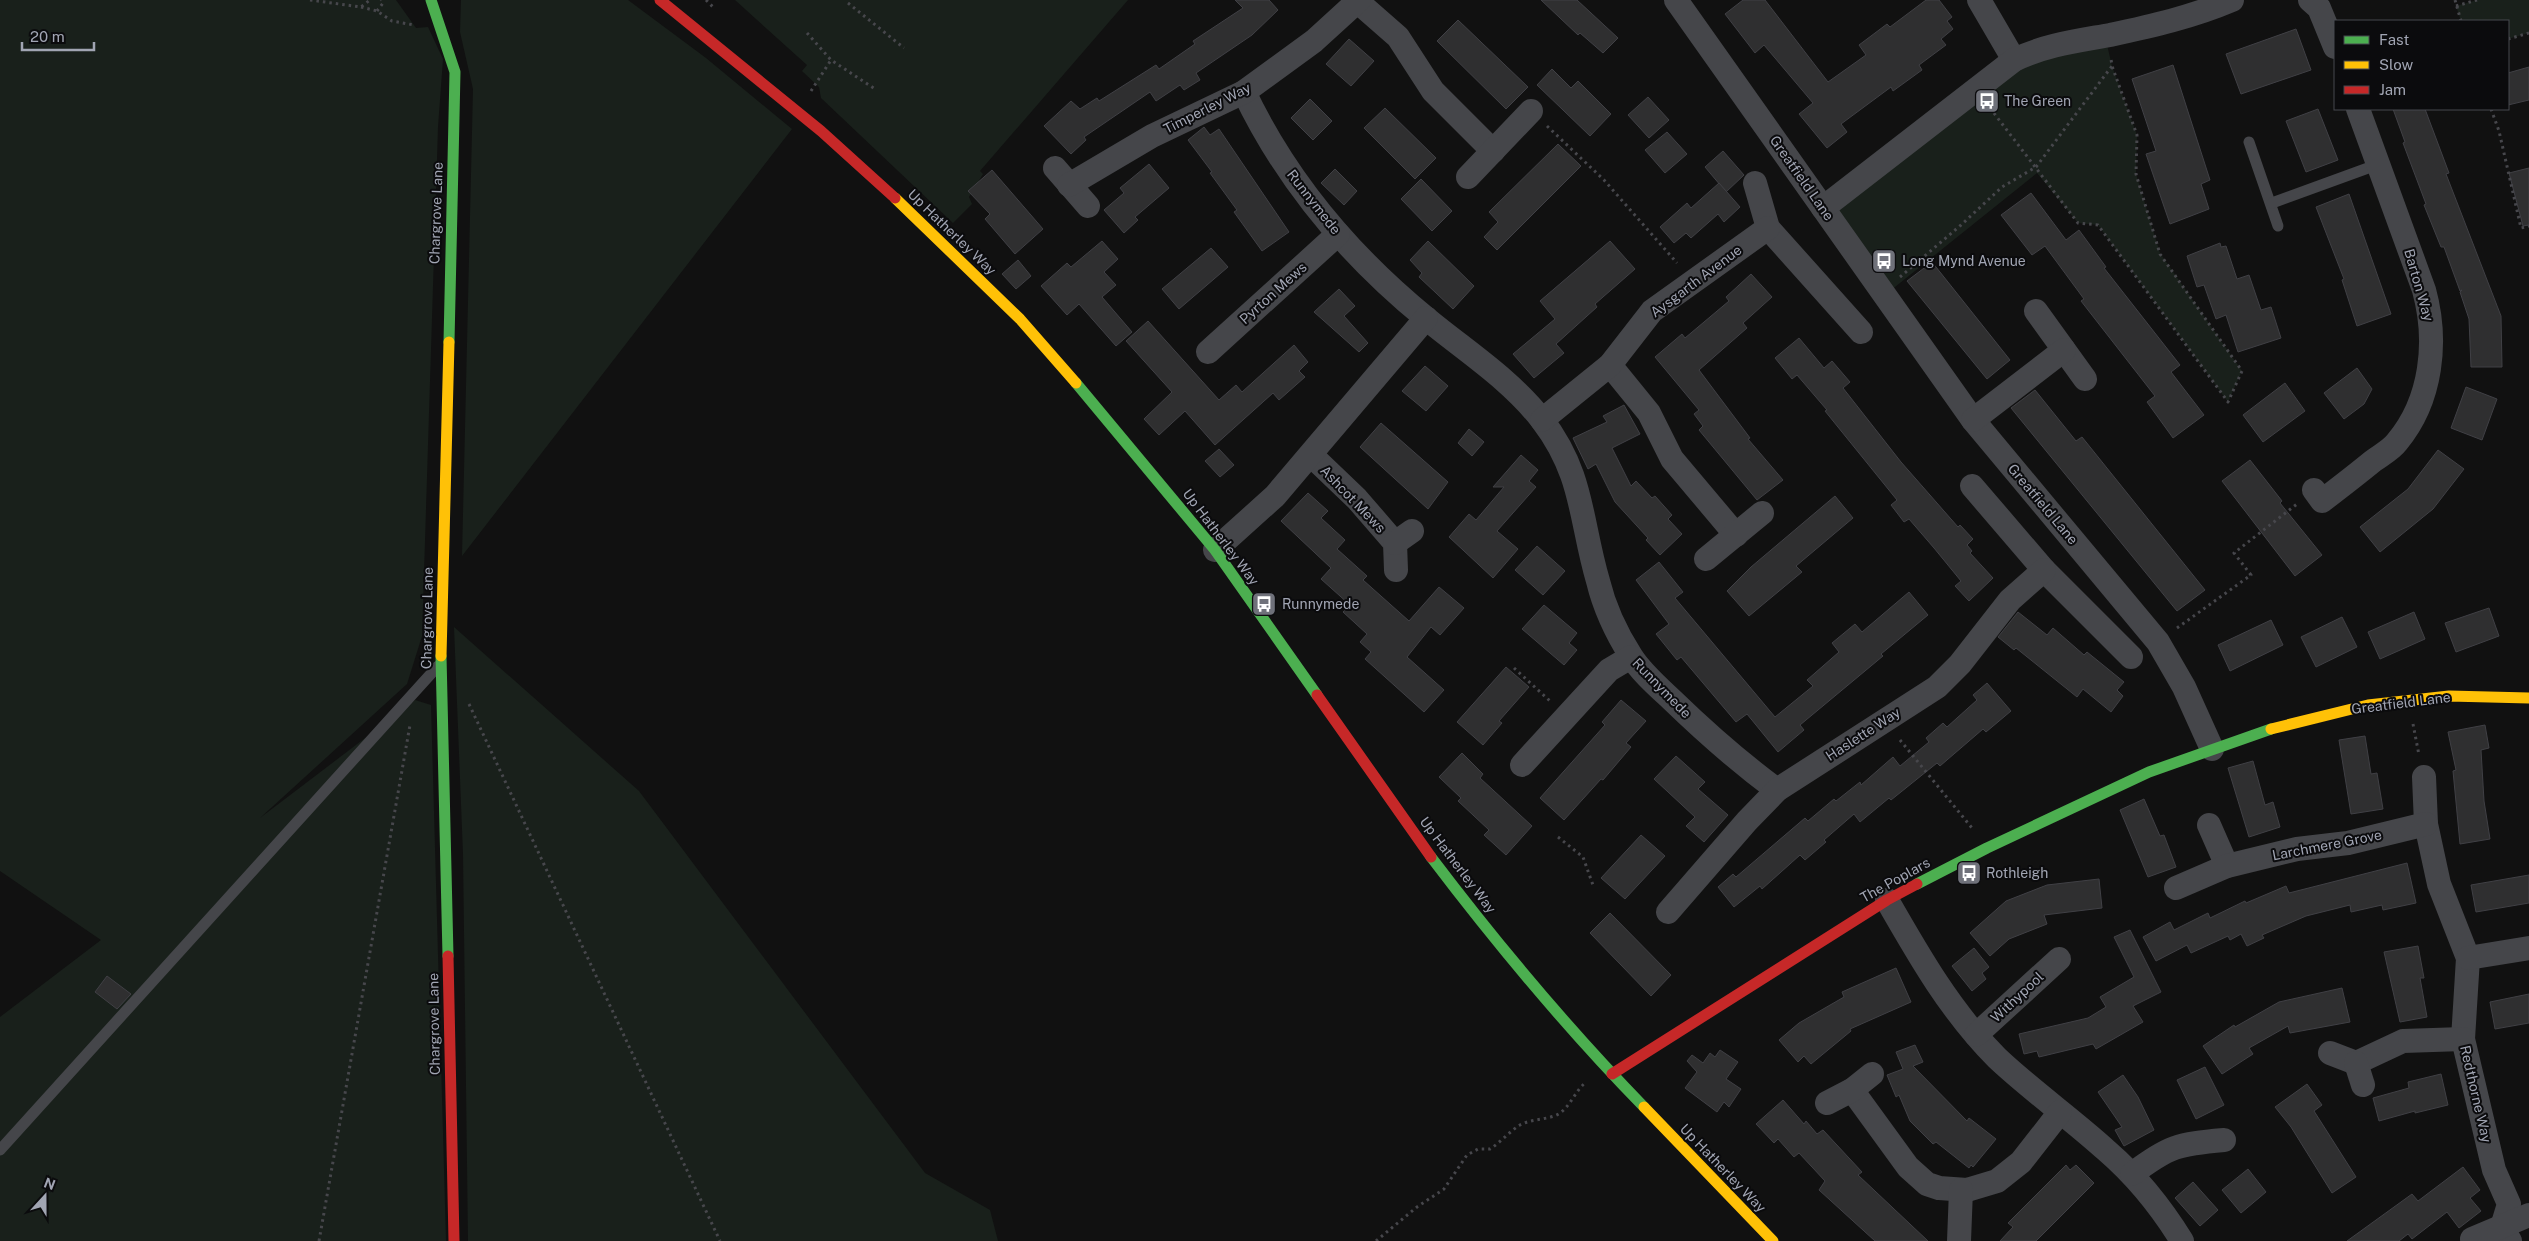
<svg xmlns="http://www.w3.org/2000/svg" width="2529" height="1241" font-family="'Public Sans',sans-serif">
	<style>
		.green { fill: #19201b }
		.building { fill: #2f2f30; stroke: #404045 }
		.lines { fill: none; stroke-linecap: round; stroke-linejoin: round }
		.path { stroke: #47474c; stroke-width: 3; stroke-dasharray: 2.5 4; stroke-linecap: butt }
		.lane { stroke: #45464a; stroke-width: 11 }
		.street { stroke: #45464a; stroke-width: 24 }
		.fast { stroke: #4caf50; stroke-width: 11 }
		.slow { stroke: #ffc107; stroke-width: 11 }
		.jam { stroke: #c62828; stroke-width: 11 }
		.labels { text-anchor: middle; stroke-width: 4; stroke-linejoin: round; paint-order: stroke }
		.poi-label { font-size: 14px; fill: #a1a5b3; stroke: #0b0b0d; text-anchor: start }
		.street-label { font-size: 14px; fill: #a1a5b3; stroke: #0b0b0d }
	</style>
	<rect width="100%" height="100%" fill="#111"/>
	<g class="green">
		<polygon points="0,0 396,0 416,28 428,27 443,59 438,127 422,636 407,684 260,818 415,700 431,705 446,1241 0,1241 0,1017 101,940 0,871"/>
		<polygon points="461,0 628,0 706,58 792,129 462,556 473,89 460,32"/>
		<polygon points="735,0 1128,0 980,171 983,174 969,197 972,204 953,223 821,98 819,87 802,71 807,65"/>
		<polygon points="2477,0 2529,0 2529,33 2508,39 2508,21 2461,21 2456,6"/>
		<polygon points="2105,36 2112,66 2137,135 2136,174 2160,253 2242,371 2228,402 2098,225 2078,223 2037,173 1885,295 1823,208 2014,60"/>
		<polygon points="454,627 639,791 925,1173 990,1210 998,1241 468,1241 463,854"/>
	</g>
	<g class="building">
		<polygon points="1235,0 1269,0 1278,10 1252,35 1196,73 1200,80 1184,90 1180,85 1156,101 1150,92 1084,137 1086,140 1071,154 1044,126 1071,101 1080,109 1097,98 1099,101 1156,65 1159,69 1195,44 1193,41 1243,8"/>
		<polygon points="1541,0 1577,0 1618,38 1603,53 1580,33 1578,35"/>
		<polygon points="1743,0 1765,0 1828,82 1866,55 1859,45 1887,24 1890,27 1926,0 1939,0 1952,17 1947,21 1953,29 1941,39 1946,45 1919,65 1922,70 1893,91 1891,87 1841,124 1847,132 1827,148 1799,114 1813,103 1764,45 1755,53 1725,14"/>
		<polygon points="1458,20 1528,87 1506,109 1437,41"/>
		<polygon points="2296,29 2311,70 2241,94 2226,54"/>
		<polygon points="1349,39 1374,61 1351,86 1326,64"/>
		<polygon points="2173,65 2210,180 2201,184 2209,209 2170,224 2146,154 2156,151 2132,79"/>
		<polygon points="2529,67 2529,100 2508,105 2508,73"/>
		<polygon points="1552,69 1571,88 1578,81 1611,114 1590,136 1537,85"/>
		<polygon points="1648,97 1669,120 1649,138 1628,115"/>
		<polygon points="1310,99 1332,121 1313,140 1291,118"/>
		<polygon points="1385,108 1436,158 1415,179 1364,128"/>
		<polygon points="2318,109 2338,160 2306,172 2286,121"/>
		<polygon points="2393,109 2425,109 2449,173 2446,174 2501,316 2502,367 2471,367 2469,319 2460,292 2462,290 2460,291 2444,247 2441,247 2424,205 2426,204 2403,143 2405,142"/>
		<polygon points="1204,127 1210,135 1219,129 1289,232 1262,251 1234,212 1237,210 1210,173 1212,172 1188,140"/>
		<polygon points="1667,132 1687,154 1665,173 1645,150"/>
		<polygon points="1558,144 1581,166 1497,250 1484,237 1498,222 1489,212"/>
		<polygon points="1723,151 1744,175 1726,192 1705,167"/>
		<polygon points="1149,164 1169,188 1135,217 1138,220 1124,233 1104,210 1124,193 1120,188"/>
		<polygon points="2529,168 2529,225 2523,226 2509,173"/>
		<polygon points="1335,169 1357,191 1344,205 1321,183"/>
		<polygon points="992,170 1043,229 1015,254 985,219 990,214 968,191"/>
		<polygon points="1421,179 1452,211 1432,231 1401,199"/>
		<polygon points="1719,183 1740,207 1724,222 1718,214 1691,238 1686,233 1674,243 1660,227 1687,203 1691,208"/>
		<polygon points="2031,193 2066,240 2079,230 2106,267 2104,268 2180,365 2171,372 2204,415 2173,438 2147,402 2155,396 2081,301 2084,299 2045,246 2032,255 2001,215"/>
		<polygon points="2349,194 2391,314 2357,326 2342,280 2344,279 2316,207"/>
		<polygon points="1102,241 1118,259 1104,272 1116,285 1102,297 1132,332 1116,346 1079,304 1067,315 1041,286 1067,263 1071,267"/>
		<polygon points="1428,241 1474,286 1453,309 1419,277 1422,273 1410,260"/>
		<polygon points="1610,241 1635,269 1595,304 1597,307 1556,344 1564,353 1534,378 1513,354 1555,319 1540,301"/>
		<polygon points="2220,243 2221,247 2226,246 2237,279 2249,275 2261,310 2271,307 2281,338 2238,352 2226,315 2216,319 2204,285 2197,287 2187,256"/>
		<polygon points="1211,248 1228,267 1179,309 1162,289"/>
		<polygon points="1018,260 1031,276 1016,289 1002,274"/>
		<polygon points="1932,262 2010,360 1987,379 1907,281"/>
		<polygon points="1751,274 1772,297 1743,323 1747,328 1699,370 1750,438 1748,439 1783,480 1757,500 1699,430 1703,426 1694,414 1699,410 1655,357 1682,334 1685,338 1729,301 1726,297"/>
		<polygon points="1339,289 1355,306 1344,316 1368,343 1359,352 1314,312"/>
		<polygon points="1148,321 1219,400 1236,385 1242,392 1294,345 1308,362 1299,371 1305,377 1279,400 1273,393 1215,445 1185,411 1159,435 1144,419 1172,392 1126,341"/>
		<polygon points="1799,338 1824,368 1832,361 1850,382 1843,388 1901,462 1958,527 1960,525 1973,539 1967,545 1972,551 1970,553 1993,578 1969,601 1955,586 1961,581 1934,548 1909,519 1904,522 1891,505 1897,500 1825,411 1827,410 1797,375 1792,379 1775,358"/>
		<polygon points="1425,366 1448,386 1426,411 1402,391"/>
		<polygon points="2357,368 2372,389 2364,404 2344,419 2324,393"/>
		<polygon points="2285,383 2305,411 2263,442 2243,415"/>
		<polygon points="2466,387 2497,399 2482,440 2451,428"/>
		<polygon points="2035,390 2076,441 2082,437 2205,590 2177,611 2011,408"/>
		<polygon points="1624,405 1640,434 1612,448 1631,486 1636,481 1652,498 1655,496 1672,515 1668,519 1682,534 1660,555 1646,540 1648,538 1615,502 1596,464 1588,469 1573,438 1607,422 1603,416"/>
		<polygon points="1381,423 1448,482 1428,509 1360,447"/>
		<polygon points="1469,429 1484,442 1472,456 1458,443"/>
		<polygon points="1219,449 1234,465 1220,477 1205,461"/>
		<polygon points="2438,450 2464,469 2433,509 2380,552 2360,527 2408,489"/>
		<polygon points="1521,455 1538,470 1529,481 1536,487 1497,531 1518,549 1493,578 1449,537 1469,514 1476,520 1504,487 1493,487"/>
		<polygon points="2250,460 2282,501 2280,503 2322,555 2295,576 2222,481"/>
		<polygon points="1308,493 1328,511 1321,518 1345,540 1337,549 1367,576 1363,580 1409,621 1439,587 1464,608 1440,635 1431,627 1407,657 1444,690 1424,712 1365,659 1371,652 1360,642 1367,634 1343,612 1350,605 1321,579 1331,568 1281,521"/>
		<polygon points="1835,496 1853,518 1796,566 1802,572 1749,616 1727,591 1751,567"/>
		<polygon points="1537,546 1565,571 1543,595 1515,570"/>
		<polygon points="1659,562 1683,592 1675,598 1775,717 1813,686 1807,680 1839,652 1832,643 1855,624 1862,632 1909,592 1928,615 1881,654 1883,656 1800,725 1804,730 1778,752 1747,714 1736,722 1681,657 1677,660 1656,634 1669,624 1636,580"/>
		<polygon points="1544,605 1577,633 1569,643 1577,650 1564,665 1522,629"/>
		<polygon points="2489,608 2499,636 2456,652 2445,623"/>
		<polygon points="2018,612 2047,635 2053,628 2084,655 2087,652 2124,682 2117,690 2123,696 2111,712 2083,689 2077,697 2016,648 2014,650 1998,637"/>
		<polygon points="2414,612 2425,639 2380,659 2368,632"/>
		<polygon points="2342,617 2357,647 2316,667 2301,637"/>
		<polygon points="2271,620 2283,645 2230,671 2218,645"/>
		<polygon points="1506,667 1529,687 1499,721 1502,723 1483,745 1457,722"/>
		<polygon points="1987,683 2011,711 1986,732 1983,729 1940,766 1937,763 1891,800 1889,798 1860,822 1854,814 1824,840 1826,842 1805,860 1800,855 1762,889 1760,886 1734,907 1718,887 1733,874 1736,877 1805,818 1808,821 1834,799 1836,801 1860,782 1861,785 1893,757 1900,766 1929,742 1926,738 1943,723 1947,727 1977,700 1973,695"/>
		<polygon points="1621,700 1646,721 1626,743 1631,747 1603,780 1601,779 1564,820 1540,798 1605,725 1602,722"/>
		<polygon points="2485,725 2489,748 2481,750 2484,801 2490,839 2460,844 2453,771 2456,770 2448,732"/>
		<polygon points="2365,736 2371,774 2377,773 2383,809 2351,814 2339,740"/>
		<polygon points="1462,753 1483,774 1480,778 1532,826 1506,855 1484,835 1489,830 1458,801 1461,798 1439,777"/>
		<polygon points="1676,756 1705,782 1698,789 1728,815 1704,842 1686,826 1695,817 1654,779"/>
		<polygon points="2253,761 2265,805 2273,802 2280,827 2249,837 2228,768"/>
		<polygon points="2144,799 2160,836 2164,835 2176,867 2148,877 2120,810"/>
		<polygon points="1641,835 1665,856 1625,899 1601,878"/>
		<polygon points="2407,863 2416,903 2383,910 2382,905 2351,912 2350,905 2306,916 2262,935 2264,938 2247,946 2241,934 2230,940 2228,936 2191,953 2187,945 2156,961 2143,937 2170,922 2174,930 2208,913 2210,918 2245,901 2246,903 2286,886 2289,893"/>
		<polygon points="2529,875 2529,903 2476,912 2471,885"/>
		<polygon points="2099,879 2102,908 2044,915 2047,924 2009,939 1990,956 1970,933 2006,901 2047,885"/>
		<polygon points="1610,913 1671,975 1651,996 1590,933"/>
		<polygon points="2130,930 2161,992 2133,1006 2143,1022 2096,1049 2093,1044 2039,1057 2037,1051 2024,1054 2019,1034 2088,1018 2106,1007 2100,997 2134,977 2114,937"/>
		<polygon points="2418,946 2424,978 2420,978 2427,1017 2400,1022 2384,952"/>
		<polygon points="1974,948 1989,967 1982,973 1986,979 1972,991 1952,966"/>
		<polygon points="1896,968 1911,1002 1850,1029 1851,1031 1811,1064 1804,1056 1798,1062 1779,1040 1799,1023 1844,997 1842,992"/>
		<polygon points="107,976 131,994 117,1009 95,992"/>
		<polygon points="2342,988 2350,1022 2290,1033 2288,1026 2249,1048 2253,1054 2222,1074 2203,1046 2234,1025 2235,1027 2279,1002"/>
		<polygon points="2529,994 2529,1023 2495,1029 2490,1002"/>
		<polygon points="1915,1045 1923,1062 1913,1066 1967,1121 1969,1118 1996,1139 1973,1167 1971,1165 1969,1168 1936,1142 1933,1144 1910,1121 1899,1095 1896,1097 1887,1075 1903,1069 1896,1052"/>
		<polygon points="1720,1050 1738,1062 1726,1079 1741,1089 1729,1107 1724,1102 1717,1112 1685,1088 1697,1072 1687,1061 1692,1055 1703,1063 1710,1053 1715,1057"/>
		<polygon points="2205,1067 2224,1105 2196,1119 2177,1080"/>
		<polygon points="2441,1074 2448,1105 2415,1113 2415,1111 2379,1121 2373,1098 2409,1088 2408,1082"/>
		<polygon points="2123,1075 2138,1097 2154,1130 2124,1146 2115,1130 2122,1127 2098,1092"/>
		<polygon points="2307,1084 2322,1105 2314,1111 2356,1177 2332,1193 2291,1127 2275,1107"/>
		<polygon points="1783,1100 1804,1124 1806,1121 1817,1134 1823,1130 1862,1172 1858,1175 1928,1241 1875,1241 1819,1190 1825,1181 1799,1153 1794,1157 1778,1139 1774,1143 1756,1124"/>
		<polygon points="2066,1165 2070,1170 2076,1165 2094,1183 2036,1241 2000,1241 2013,1227 2008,1223"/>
		<polygon points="2463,1167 2480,1190 2470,1198 2481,1211 2459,1228 2447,1212 2412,1239 2408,1234 2399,1241 2347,1241 2412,1194 2418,1201"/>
		<polygon points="2248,1169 2266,1192 2241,1213 2222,1190"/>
		<polygon points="2193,1182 2218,1210 2200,1226 2175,1198"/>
	</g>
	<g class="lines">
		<g class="path">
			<polyline points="310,0 361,7 370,0"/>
			<polyline points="706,0 714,8"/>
			<polyline points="2455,0 2461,21"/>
			<polyline points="848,3 904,48"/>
			<polyline points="2456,6 2477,0"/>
			<polyline points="361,7 377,11 392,21 414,25"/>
			<polyline points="377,11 383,3 381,0"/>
			<polyline points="807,33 831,60 875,89"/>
			<polyline points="2508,39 2529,33"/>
			<polyline points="811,91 831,60"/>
			<polyline points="1990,108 2078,223 2098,225 2228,402 2242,371 2160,254 2136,174 2137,135 2112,66"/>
			<polyline points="2491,109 2499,131 2521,228 2529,226"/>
			<polyline points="1547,126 1604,180 1677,263"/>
			<polyline points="1900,277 1961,225 2002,187 2036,167 2112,66 2111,59"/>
			<polyline points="2177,628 2251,575 2234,553 2297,504"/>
			<polyline points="1514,668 1550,701"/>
			<polyline points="469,704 720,1241"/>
			<polyline points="2413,724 2419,755"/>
			<polyline points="1900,740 1972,828"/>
			<polyline points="1558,837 1583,857 1594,888"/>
			<polyline points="319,1241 410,725"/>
			<path d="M1376,1241L1417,1207L1444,1189L1467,1155L1478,1149H1490C1501,1142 1510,1131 1520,1125C1531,1119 1543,1120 1554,1116C1569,1111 1574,1092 1585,1083"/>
		</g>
		<g class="lane">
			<polyline points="2249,142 2278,226"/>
			<polyline points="2272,203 2379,164"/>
			<polyline points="0,1150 438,666"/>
		</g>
		<g class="street">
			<polyline points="1676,0 1973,420 2158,642 2184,687 2212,749"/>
			<polyline points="1979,0 2014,60"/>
			<polyline points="2310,0 2319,8 2335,47"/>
			<polyline points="1358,2 1398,37 1433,91 1493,151"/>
			<path d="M1244,92C1286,180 1351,257 1427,319C1467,352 1510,379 1542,420C1584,475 1580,520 1598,581C1604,606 1617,634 1631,656C1641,672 1657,686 1671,699C1705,732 1739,762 1777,790"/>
			<polyline points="1055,168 1088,206"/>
			<polyline points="1468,177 1531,111"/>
			<polyline points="1755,183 1768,228 1861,332"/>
			<polyline points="1069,185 1152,136 1244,92 1314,41 1359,0"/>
			<path d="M1823,208L2014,60C2045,45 2077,41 2110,35C2152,26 2192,17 2232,0"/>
			<polyline points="2036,311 2085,379"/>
			<polyline points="1208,352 1338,234"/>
			<polyline points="1610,365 1649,413 1672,459 1736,535"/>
			<polyline points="1542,420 1610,365 1652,311 1768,228"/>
			<polyline points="1973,420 2064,350"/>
			<polyline points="1311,455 1357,499 1395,543 1396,570"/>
			<polyline points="1972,486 2044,570 2131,657"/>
			<path d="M2314,490L2322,501C2339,488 2356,475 2373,461C2381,455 2391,450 2397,442C2432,400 2438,341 2424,290L2358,109"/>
			<polyline points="1395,543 1412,531"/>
			<polyline points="1215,550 1275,496 1426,318"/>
			<polyline points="1706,559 1762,513"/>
			<polyline points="1522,765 1609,670 1631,657"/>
			<polyline points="2424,777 2426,824 2439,884 2468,958 2463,1039 2494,1170 2509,1204 2502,1227 2510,1241"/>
			<polyline points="2209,825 2227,866"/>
			<polyline points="2176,888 2227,866 2297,849 2348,843 2426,824"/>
			<path d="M1887,900C1919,956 1951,1012 1997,1058C2032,1091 2072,1119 2107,1151C2137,1177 2161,1207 2182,1241"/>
			<polyline points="1668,912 1747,821 1777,790 1937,687 1960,664 2010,600 2044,570"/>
			<polyline points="2468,958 2529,948"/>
			<polyline points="1976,1035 2059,959"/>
			<polyline points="2330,1053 2356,1063 2403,1041 2463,1039"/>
			<polyline points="2356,1063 2363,1085"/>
			<polyline points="1852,1090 1908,1167 1927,1184 1939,1188 1967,1190 1997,1181 2021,1162 2060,1112"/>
			<polyline points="1827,1103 1852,1090 1872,1074"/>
			<path d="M2132,1174C2169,1146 2178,1144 2224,1140"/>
			<polyline points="2472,1239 2529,1215"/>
			<polyline points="1959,1241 1961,1190"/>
		</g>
		<g class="fast">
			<polyline points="431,0 455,72 449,342"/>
			<polyline points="1076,383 1215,550 1317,695"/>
			<polyline points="441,656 448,956"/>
			<path d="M1431,857C1497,944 1568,1029 1644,1107"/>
			<polyline points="1917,884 1987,848 2149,772 2271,729"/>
		</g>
		<g class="slow">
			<polyline points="895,198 1020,319 1076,383"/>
			<polyline points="441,656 449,342"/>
			<polyline points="2271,729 2368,705 2449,696 2529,698"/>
			<polyline points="1644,1107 1773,1241"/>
		</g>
		<g class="jam">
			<polyline points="660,0 821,131 895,198"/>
			<polyline points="1317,695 1431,857"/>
			<polyline points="448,956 454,1241"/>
			<polyline points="1612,1074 1887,900 1917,884"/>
		</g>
	</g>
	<defs>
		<symbol id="bus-square" viewBox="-11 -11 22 22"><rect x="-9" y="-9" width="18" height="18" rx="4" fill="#6f717a" stroke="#0b0b0d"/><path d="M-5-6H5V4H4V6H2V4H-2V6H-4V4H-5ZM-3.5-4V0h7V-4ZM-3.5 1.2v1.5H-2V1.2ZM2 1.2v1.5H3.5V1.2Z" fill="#fff"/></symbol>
	</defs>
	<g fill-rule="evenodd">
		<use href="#bus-square" x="1973" y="87" width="28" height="28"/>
		<use href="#bus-square" x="1870" y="247" width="28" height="28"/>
		<use href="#bus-square" x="1250" y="590" width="28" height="28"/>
		<use href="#bus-square" x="1955" y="859" width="28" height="28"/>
	</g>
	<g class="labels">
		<g class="poi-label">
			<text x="2004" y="106">The Green</text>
			<text x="1902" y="266">Long Mynd Avenue</text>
			<text x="1282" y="609">Runnymede</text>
			<text x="1986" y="878">Rothleigh</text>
		</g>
		<g class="street-label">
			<text transform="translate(1207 108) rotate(-27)" y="5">Timperley Way</text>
			<text transform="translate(1802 178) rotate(55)" y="5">Greatfield Lane</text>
			<text transform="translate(1314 202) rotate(52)" y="5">Runnymede</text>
			<text transform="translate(436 213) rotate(-88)" y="5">Chargrove Lane</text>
			<text transform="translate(952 232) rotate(44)" y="5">Up Hatherley Way</text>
			<text transform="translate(1696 281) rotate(-37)" y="5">Aysgarth Avenue</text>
			<text transform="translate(2419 285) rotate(74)" y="5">Barton Way</text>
			<text transform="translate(1273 293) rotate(-42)" y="5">Pyrton Mews</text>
			<text transform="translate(1353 499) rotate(46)" y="5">Ashcot Mews</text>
			<text transform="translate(2043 504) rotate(50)" y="5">Greatfield Lane</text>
			<text transform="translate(1221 537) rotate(53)" y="5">Up Hatherley Way</text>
			<text transform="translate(427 618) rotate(-89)" y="5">Chargrove Lane</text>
			<text transform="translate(1662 688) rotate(46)" y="5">Runnymede</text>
			<text transform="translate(2401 703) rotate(-7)" y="5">Greatfield Lane</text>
			<text transform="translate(1863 734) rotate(-33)" y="5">Haslette Way</text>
			<text transform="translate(2327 845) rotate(-11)" y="5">Larchmere Grove</text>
			<text transform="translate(1458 865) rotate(53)" y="5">Up Hatherley Way</text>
			<text transform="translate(1895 880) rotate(-29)" y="5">The Poplars</text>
			<text transform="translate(2017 997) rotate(-43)" y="5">Withypool</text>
			<text transform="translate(434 1024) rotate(-91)" y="5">Chargrove Lane</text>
			<text transform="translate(2476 1094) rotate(77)" y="5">Redthorne Way</text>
			<text transform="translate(1723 1168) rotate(46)" y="5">Up Hatherley Way</text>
		</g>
	</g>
	<rect x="2334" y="20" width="175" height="90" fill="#0b0b0d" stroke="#47494f"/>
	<rect x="2344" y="36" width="25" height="8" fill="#4caf50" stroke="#47494f"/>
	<text x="2379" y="45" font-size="15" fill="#a1a5b3">Fast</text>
	<rect x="2344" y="61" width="25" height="8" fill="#ffc107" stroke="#47494f"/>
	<text x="2379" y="70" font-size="15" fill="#a1a5b3">Slow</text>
	<rect x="2344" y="86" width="25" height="8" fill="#c62828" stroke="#47494f"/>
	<text x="2379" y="95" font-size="15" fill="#a1a5b3">Jam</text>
	<g transform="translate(45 1196) rotate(21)" stroke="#0b0b0d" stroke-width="4" paint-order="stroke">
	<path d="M0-4L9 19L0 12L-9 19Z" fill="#a1a5b3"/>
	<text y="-8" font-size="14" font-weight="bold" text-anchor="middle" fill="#a1a5b3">N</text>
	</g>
	<path d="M22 42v8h72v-8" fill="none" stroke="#a1a5b3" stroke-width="2.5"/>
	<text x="30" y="42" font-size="15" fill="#a1a5b3" stroke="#0b0b0d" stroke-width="4" paint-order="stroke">20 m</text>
</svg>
